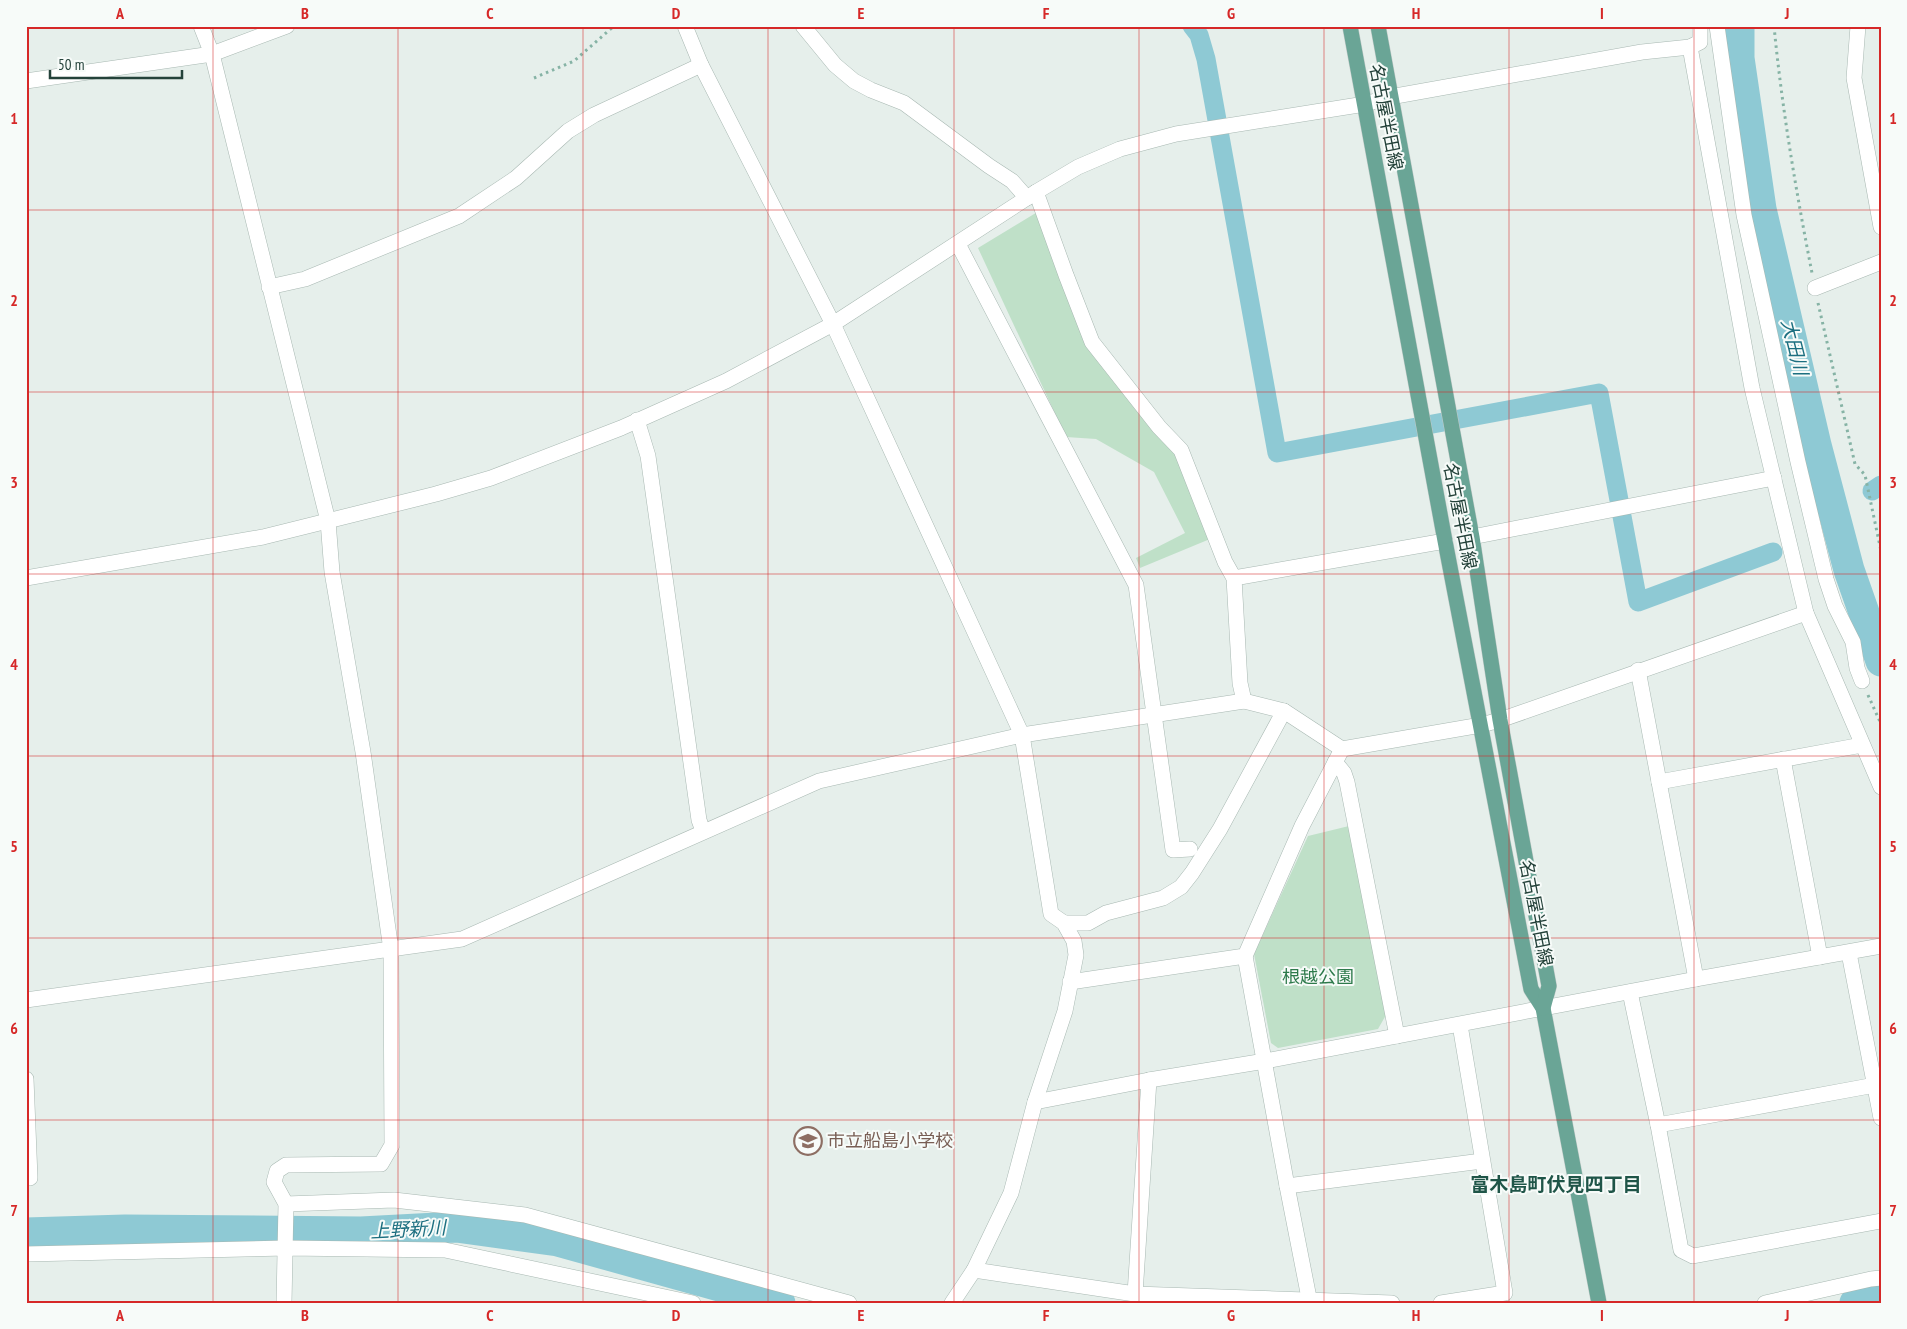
<svg xmlns="http://www.w3.org/2000/svg" width="1907" height="1329" font-family="'PT Sans Narrow','Noto Sans JP',sans-serif">
	<style>
		.green { fill: #bfe0c8 }
		.lines { fill: none; stroke-linecap: round; stroke-linejoin: round }
		.canal { stroke: #8ec9d4; stroke-width: 19 }
		.river { stroke: #8ec9d4; stroke-width: 31 }
		.street-casing { stroke: #a8b8b2; stroke-width: 16 }
		.primary-casing { stroke: #c2cac8; stroke-width: 16 }
		.path { stroke: #86b3a5; stroke-width: 3; stroke-dasharray: 2.5 4; stroke-linecap: butt }
		.street { stroke: #fff; stroke-width: 15 }
		.primary { stroke: #6aa596; stroke-width: 15 }
		.grid { fill: none; stroke: #d62828; stroke-width: 1; stroke-opacity: 0.55 }
		.labels { text-anchor: middle; stroke-width: 4; stroke-linejoin: round; paint-order: stroke }
		.street-label { font-size: 18px; fill: #24423a; stroke: #f7fbf9 }
		.park-label { font-size: 18px; fill: #2d7a4b; stroke: #f7fbf9 }
		.education-label { font-size: 18px; fill: #785e54; stroke: #f7fbf9; text-anchor: start }
		.water-label { font-size: 19px; font-style: italic; fill: #1c6f80; stroke: #f7fbf9 }
		.neighbourhood-label { font-size: 19px; font-weight: bold; fill: #1f5548; stroke: #f7fbf9 }
		.neatline { fill: none; stroke: #d62828; stroke-width: 2 }
		.grid-label { font-size: 16px; text-anchor: middle; font-weight: bold; fill: #d62828 }
	</style>
	<rect width="100%" height="100%" fill="#e6efeb"/>
	<g class="green">
		<polygon points="1039,211 1088,344 1177,457 1210,539 1140,568 1136,558 1185,533 1154,472 1096,439 1066,437 978,248"/>
		<polygon points="1349,826 1386,1015 1378,1029 1278,1048 1271,1043 1254,954 1308,836"/>
	</g>
	<g class="lines">
		<g class="canal">
			<polyline points="1192,26 1199,35 1206,59 1277,453 1599,393 1638,602 1773,552"/>
			<polyline points="1872,491 1881,485"/>
		</g>
		<g class="river">
			<polyline points="1739,26 1739,58 1761,209 1816,445 1849,570 1881,661"/>
			<polyline points="26,1233 125,1230 361,1232 456,1227 558,1241 780,1303"/>
			<polyline points="1855,1303 1881,1300"/>
		</g>
		<defs>
			<g id="street">
				<polyline points="201,26 212,54 328,521 332,572 363,752 391,950 392,1145 381,1164 286,1165 277,1171 274,1182 286,1204 284,1303"/>
				<polyline points="685,26 701,65 833,324 1022,735 1051,914 1064,923 1074,941 1076,955 1065,1011 1035,1102 1011,1193 974,1270 952,1303"/>
				<polyline points="803,26 835,65 854,81 871,90 904,103 989,166 1012,181 1027,198"/>
				<polyline points="1717,26 1744,215 1798,462 1826,579 1835,606 1853,642 1857,668 1862,681"/>
				<polyline points="1858,26 1854,78 1881,227"/>
				<polyline points="1690,47 1752,388 1806,613 1881,787"/>
				<polyline points="26,81 212,54 287,26"/>
				<polyline points="1036,192 1066,275 1092,342 1159,427 1181,450 1225,562 1234,578 1240,683 1244,701 1284,711 1342,749 1481,725 1500,720 1806,613"/>
				<polyline points="958,244 1136,585 1173,850 1190,849"/>
				<polyline points="269,287 305,279 459,216 516,178 568,131 594,115 701,65"/>
				<polyline points="1815,288 1881,262"/>
				<polyline points="637,420 648,456 699,820 703,831"/>
				<polyline points="1472,537 1774,478"/>
				<polyline points="26,578 263,537 436,494 491,478 621,428 726,381 833,324 1036,192 1078,167 1120,149 1176,134 1365,104 1390,97 1642,52 1690,47 1700,42 1700,26"/>
				<polyline points="1234,578 1445,541"/>
				<polyline points="1638,670 1696,979"/>
				<polyline points="1783,759 1820,957"/>
				<polyline points="1335,762 1344,773 1347,782 1397,1036"/>
				<polyline points="1659,782 1862,745"/>
				<polyline points="1064,923 1088,923 1106,913 1163,898 1181,887 1192,873 1220,829 1284,711"/>
				<polyline points="1849,953 1881,1118"/>
				<polyline points="1245,956 1287,1186 1310,1303"/>
				<polyline points="1070,982 1245,956 1302,826 1342,749"/>
				<polyline points="1630,992 1658,1125 1681,1250 1693,1256 1881,1221"/>
				<polyline points="26,1000 462,939 819,781 1022,735 1244,701"/>
				<polyline points="26,1079 30,1178"/>
				<polyline points="1035,1102 1149,1080 1265,1061 1696,979 1881,946"/>
				<polyline points="1658,1125 1875,1085"/>
				<polyline points="1287,1186 1482,1161"/>
				<polyline points="286,1204 394,1200 525,1215 849,1303"/>
				<polyline points="26,1254 286,1248 445,1250 693,1303"/>
				<polyline points="974,1270 1135,1294 1392,1303"/>
				<polyline points="1135,1294 1149,1080"/>
				<polyline points="1441,1303 1505,1293 1460,1025"/>
				<polyline points="1765,1303 1871,1279 1881,1278"/>
			</g>
			<g id="primary">
				<polyline points="1350,26 1445,541 1531,989 1543,1008 1599,1303"/>
				<polyline points="1378,26 1472,537 1500,720 1549,986 1543,1008"/>
			</g>
		</defs>
		<use href="#street" class="street-casing"/>
		<use href="#primary" class="primary-casing"/>
		<g class="path">
			<path d="M1774,26C1782,109 1796,191 1812,273"/>
			<polyline points="534,78 574,61 614,26"/>
			<polyline points="1818,303 1855,464 1865,475 1881,551"/>
			<polyline points="1868,695 1881,724"/>
		</g>
		<use href="#street" class="street"/>
		<use href="#primary" class="primary"/>
	</g>
	<path class="grid" d="M213,26V1303M398,26V1303M583,26V1303M768,26V1303M954,26V1303M1139,26V1303M1324,26V1303M1509,26V1303M1694,26V1303M26,210H1881M26,392H1881M26,574H1881M26,756H1881M26,938H1881M26,1120H1881"/>
	<defs>
		<symbol id="school-ring" viewBox="-11 -11 22 22"><circle r="9.5" fill="#f7fbf9" stroke="#8d6e63" stroke-width="1.5"/><path d="M0-5L7-2L0 1L-7-2ZM-4 1L0 2.5L4 1V4Q0 6-4 4Z" fill="#8d6e63"/></symbol>
	</defs>
	<g fill-rule="evenodd">
		<use href="#school-ring" x="792" y="1125" width="32" height="32"/>
	</g>
	<g class="labels">
		<g class="street-label">
			<text transform="translate(1386 117) rotate(79)" y="6">名古屋半田線</text>
			<text transform="translate(1460 516) rotate(79)" y="6">名古屋半田線</text>
			<text transform="translate(1536 913) rotate(79)" y="6">名古屋半田線</text>
		</g>
		<g class="park-label">
			<text x="1318" y="983">根越公園</text>
		</g>
		<g class="education-label">
			<text x="827" y="1147">市立船島小学校</text>
		</g>
		<g class="water-label">
			<text transform="translate(1795 347) rotate(76)" y="7">大田川</text>
			<text transform="translate(408 1229) rotate(-3)" y="7">上野新川</text>
		</g>
		<g class="neighbourhood-label">
			<text x="1556" y="1191">富木島町伏見四丁目</text>
		</g>
	</g>
	<rect width="1907" height="1329" fill="none" stroke="#f7fbf9" stroke-width="55"/>
	<path d="M50 70v8h132v-8" fill="none" stroke="#24423a" stroke-width="2.5"/>
	<text x="58" y="70" font-size="15" fill="#24423a" stroke="#f7fbf9" stroke-width="4" paint-order="stroke">50 m</text>
	<rect x="28" y="28" width="1852" height="1274" class="neatline"/>
	<g class="grid-label">
		<text x="120" y="19">A</text>
		<text x="305" y="19">B</text>
		<text x="490" y="19">C</text>
		<text x="676" y="19">D</text>
		<text x="861" y="19">E</text>
		<text x="1046" y="19">F</text>
		<text x="1231" y="19">G</text>
		<text x="1416" y="19">H</text>
		<text x="1602" y="19">I</text>
		<text x="1787" y="19">J</text>
		<text x="14" y="124">1</text>
		<text x="1893" y="124">1</text>
		<text x="14" y="306">2</text>
		<text x="1893" y="306">2</text>
		<text x="14" y="488">3</text>
		<text x="1893" y="488">3</text>
		<text x="14" y="670">4</text>
		<text x="1893" y="670">4</text>
		<text x="14" y="852">5</text>
		<text x="1893" y="852">5</text>
		<text x="14" y="1034">6</text>
		<text x="1893" y="1034">6</text>
		<text x="14" y="1216">7</text>
		<text x="1893" y="1216">7</text>
		<text x="120" y="1321">A</text>
		<text x="305" y="1321">B</text>
		<text x="490" y="1321">C</text>
		<text x="676" y="1321">D</text>
		<text x="861" y="1321">E</text>
		<text x="1046" y="1321">F</text>
		<text x="1231" y="1321">G</text>
		<text x="1416" y="1321">H</text>
		<text x="1602" y="1321">I</text>
		<text x="1787" y="1321">J</text>
	</g>
</svg>
